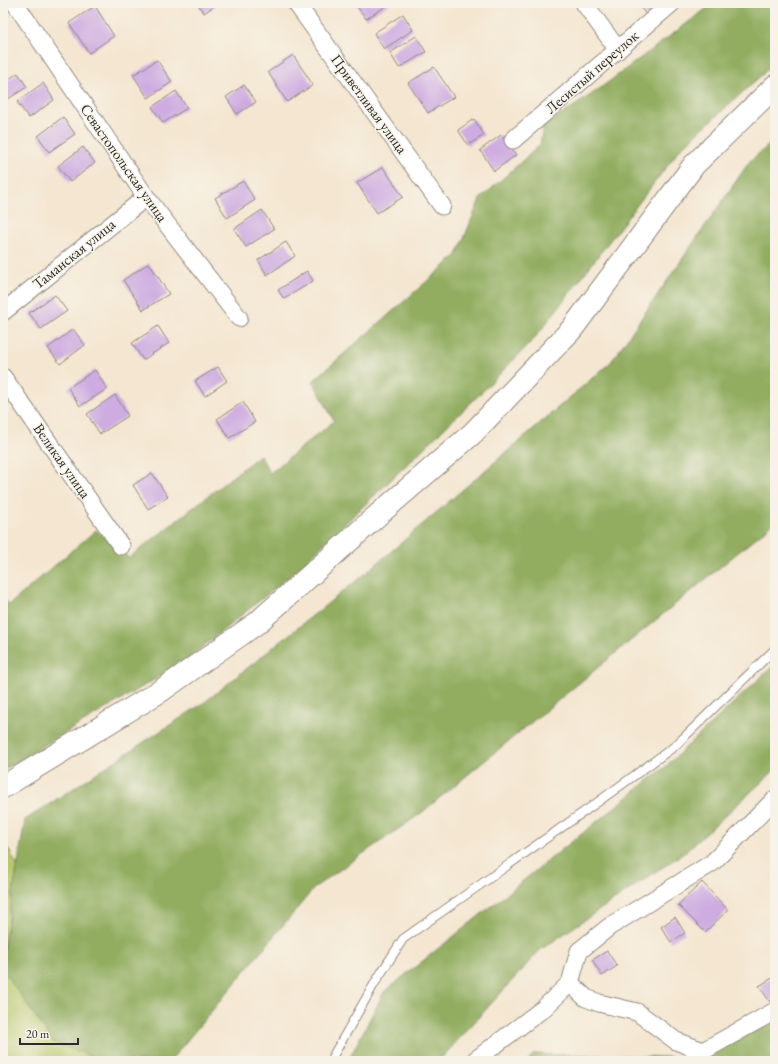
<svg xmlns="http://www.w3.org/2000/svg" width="778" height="1064" font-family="'EB Garamond',serif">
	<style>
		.green { fill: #b8c96c; stroke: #727a4c }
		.forest { fill: #92ad60; stroke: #5e6c46 }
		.building { fill: #ceace1 }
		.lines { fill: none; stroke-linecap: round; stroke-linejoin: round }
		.service-casing { stroke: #90887e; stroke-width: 10 }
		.minor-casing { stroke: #90887e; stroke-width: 19 }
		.secondary-casing { stroke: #90887e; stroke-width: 24 }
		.service { stroke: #fff; stroke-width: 8 }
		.minor { stroke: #fff; stroke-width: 17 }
		.secondary { stroke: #fff; stroke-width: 22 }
		.labels { text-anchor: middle; stroke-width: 3; stroke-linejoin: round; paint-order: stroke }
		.street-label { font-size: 15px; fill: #2b2b2b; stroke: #f7f3e8 }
	</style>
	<rect width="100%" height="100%" fill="#f7f3e8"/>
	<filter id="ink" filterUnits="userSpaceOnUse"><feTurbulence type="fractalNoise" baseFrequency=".025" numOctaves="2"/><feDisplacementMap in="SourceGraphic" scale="8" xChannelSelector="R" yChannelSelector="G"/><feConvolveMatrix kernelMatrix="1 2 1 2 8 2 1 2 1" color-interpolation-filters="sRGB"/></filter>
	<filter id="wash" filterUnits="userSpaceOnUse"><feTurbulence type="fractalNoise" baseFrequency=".012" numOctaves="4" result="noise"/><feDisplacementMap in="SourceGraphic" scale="16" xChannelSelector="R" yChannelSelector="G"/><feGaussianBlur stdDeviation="0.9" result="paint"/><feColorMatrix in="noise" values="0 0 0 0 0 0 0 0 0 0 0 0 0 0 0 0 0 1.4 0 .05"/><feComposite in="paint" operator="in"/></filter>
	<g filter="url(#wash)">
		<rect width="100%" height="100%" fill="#f4e6d0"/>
		<polygon class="green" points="3,839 120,1061 3,1061"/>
		<g class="forest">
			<polygon points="714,3 775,3 775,63 681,148 535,338 478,396 296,571 184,662 3,770 3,597 9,605 96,530 129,558 260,455 270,473 334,421 313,381 457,255 480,199 540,145 543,127 595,92"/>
			<polygon points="775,140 775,522 420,814 315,887 170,1061 103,1061 53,1042 3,970 3,953 25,820 205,702 366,573 611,362 750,161"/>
			<polygon points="775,664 775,770 684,853 540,950 439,1061 348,1061 384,992 664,768"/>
			<polygon points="775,1012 775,1061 527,1061 534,1054 709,1058"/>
		</g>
		<g id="blocks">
			<g class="building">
				<polygon points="197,3 219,3 204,13"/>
				<polygon points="355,3 391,3 366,19"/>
				<polygon points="637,3 666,3 648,17"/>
				<polygon points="95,6 114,36 89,53 69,23"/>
				<polygon points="403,14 413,30 384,49 374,33"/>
				<polygon points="416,36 426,52 399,68 390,53"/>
				<polygon points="293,55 313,85 287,102 268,72"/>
				<polygon points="157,60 172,82 148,98 133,75"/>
				<polygon points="434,67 454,97 428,113 408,83"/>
				<polygon points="18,73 27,87 3,102 3,83"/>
				<polygon points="43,83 54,100 29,118 17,102"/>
				<polygon points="244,85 256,102 237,114 226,97"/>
				<polygon points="176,91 187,108 163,123 152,107"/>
				<polygon points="63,117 75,134 49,152 38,136"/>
				<polygon points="474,119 484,135 468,145 458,130"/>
				<polygon points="501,135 516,155 494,171 480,150"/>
				<polygon points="83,147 95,163 70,182 58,166"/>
				<polygon points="383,167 403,197 377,213 357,183"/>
				<polygon points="243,181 255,200 227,218 215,198"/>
				<polygon points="262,210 274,229 246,247 234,229"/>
				<polygon points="286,242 295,256 267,275 258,260"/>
				<polygon points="149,263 169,294 143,310 123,280"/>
				<polygon points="307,271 313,281 284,299 278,290"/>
				<polygon points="55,295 67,311 41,329 29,313"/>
				<polygon points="158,326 169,343 143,360 132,343"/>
				<polygon points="73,329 85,345 60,364 48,348"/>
				<polygon points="218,367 227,381 205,396 195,381"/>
				<polygon points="95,370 107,389 80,406 68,388"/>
				<polygon points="115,395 128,416 100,434 87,414"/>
				<polygon points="243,402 255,422 229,438 217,419"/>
				<polygon points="152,473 168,497 148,509 133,485"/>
				<polygon points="702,882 728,910 705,932 678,905"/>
				<polygon points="675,917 685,933 671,942 661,927"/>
				<polygon points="607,951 617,966 602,976 592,960"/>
				<polygon points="774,977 775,978 775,998 770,1002 759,986"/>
			</g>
		</g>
	</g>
	<g filter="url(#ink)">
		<use href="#blocks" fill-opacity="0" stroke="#90887e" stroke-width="1"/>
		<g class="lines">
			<defs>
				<polyline id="service" points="330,1061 376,981 403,939 595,804 675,746 775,649"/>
				<g id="minor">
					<polyline points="15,3 146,197 239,318"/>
					<polyline points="296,3 442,206"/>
					<polyline points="584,3 618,50"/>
					<polyline points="513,140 672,3"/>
					<polyline points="3,312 146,197"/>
					<polyline points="3,377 121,546"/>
					<polyline points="570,983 586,998 599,1003 637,1012 676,1041 703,1051 775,1011"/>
					<polyline points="474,1061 544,1008 570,983 579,951 609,927 712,863 775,799"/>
				</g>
				<polyline id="secondary" points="3,787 162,690 257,623 379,514 473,433 572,329 694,165 775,86"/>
			</defs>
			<use href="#service" class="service-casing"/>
			<use href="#minor" class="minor-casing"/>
			<use href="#secondary" class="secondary-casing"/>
			<use href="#service" class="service"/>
			<use href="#minor" class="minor"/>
			<use href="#secondary" class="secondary"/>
		</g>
	</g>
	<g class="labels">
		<g class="street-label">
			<text transform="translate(592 72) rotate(-41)" y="5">Лесистый переулок</text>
			<text transform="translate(369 104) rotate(54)" y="5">Приветливая улица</text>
			<text transform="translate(124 163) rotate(55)" y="5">Севастопольская улица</text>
			<text transform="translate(74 254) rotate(-39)" y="5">Таманская улица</text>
			<text transform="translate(62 461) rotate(55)" y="5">Великая улица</text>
		</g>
	</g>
	<rect width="778" height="1064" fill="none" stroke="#f7f3e8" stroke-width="16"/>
	<path d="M20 1038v6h58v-6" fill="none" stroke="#2b2b2b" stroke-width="2"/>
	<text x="26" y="1038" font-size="12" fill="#2b2b2b" stroke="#f7f3e8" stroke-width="3" paint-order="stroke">20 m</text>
</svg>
